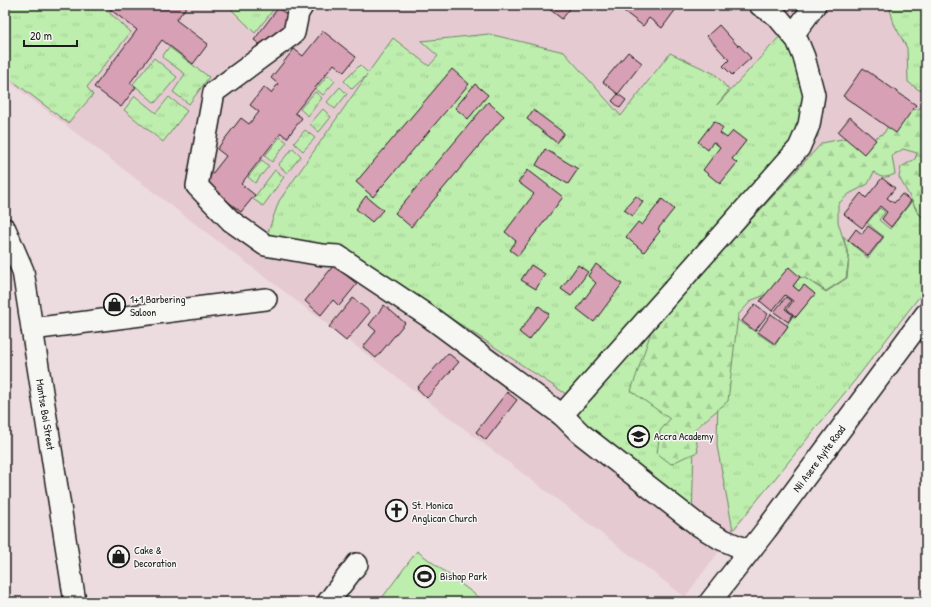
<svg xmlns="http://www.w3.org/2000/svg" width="931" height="607" font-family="'Patrick Hand',sans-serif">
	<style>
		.built { fill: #e6cad2 }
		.grass { fill: url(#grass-tufts); stroke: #6c8564 }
		.forest { fill: url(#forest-firs); stroke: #6c8564 }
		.park { fill: #bdeead; stroke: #6c8564 }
		.building { fill: #d7a0b4; stroke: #1c1c1c }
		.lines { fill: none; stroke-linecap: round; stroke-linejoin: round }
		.minor-casing { stroke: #1c1c1c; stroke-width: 24 }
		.minor { stroke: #f6f6f2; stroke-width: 21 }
		.labels { text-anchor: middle; stroke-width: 3; stroke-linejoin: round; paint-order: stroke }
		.poi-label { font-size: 11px; fill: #1c1c1c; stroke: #f6f6f2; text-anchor: start }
		.street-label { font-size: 11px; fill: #1c1c1c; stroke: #f6f6f2 }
	</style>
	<defs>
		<pattern id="grass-tufts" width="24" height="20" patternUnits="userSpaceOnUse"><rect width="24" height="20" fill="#bdeead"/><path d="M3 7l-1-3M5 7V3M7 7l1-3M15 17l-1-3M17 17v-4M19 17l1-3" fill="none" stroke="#a2cc94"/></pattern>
		<pattern id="forest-firs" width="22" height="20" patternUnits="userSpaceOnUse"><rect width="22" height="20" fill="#bdeead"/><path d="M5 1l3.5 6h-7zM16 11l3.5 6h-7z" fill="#a2cc94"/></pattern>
	</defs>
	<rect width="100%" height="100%" fill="#eddcdf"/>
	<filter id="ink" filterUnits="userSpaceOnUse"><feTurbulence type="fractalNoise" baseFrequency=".025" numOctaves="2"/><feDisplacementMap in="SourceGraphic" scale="8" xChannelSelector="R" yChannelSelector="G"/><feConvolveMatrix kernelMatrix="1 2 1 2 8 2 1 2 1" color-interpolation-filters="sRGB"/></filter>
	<g filter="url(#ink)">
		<polygon class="built" points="5,5 926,5 926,275 685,597 5,79"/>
		<g class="grass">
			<polygon points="5,5 104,5 103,7 131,32 87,87 93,95 68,123 5,75"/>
			<polygon points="227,5 277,5 255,33"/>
			<polygon points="889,5 926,5 926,89 919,90 908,82 907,48 894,24"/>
			<polygon points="489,34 564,52 621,116 670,53 715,74 729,90 716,106 782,34 818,92 818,136 629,354 698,285 692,521 578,417 580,404 622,361 566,394 408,290 355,260 266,238 279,201 367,75 352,89 344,81 360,65 368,73 393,38 429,66 438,56 421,41"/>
			<polygon points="169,47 209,77 189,104 173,92 185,74 162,57"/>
			<polygon points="154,58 177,77 155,103 133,84"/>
			<polygon points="328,75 335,81 323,95 316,89"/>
			<polygon points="340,87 347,94 335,109 327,102"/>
			<polygon points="315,92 322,98 308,116 300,109"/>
			<polygon points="135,96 156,113 169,97 187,111 163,142 124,110"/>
			<polygon points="323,109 331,117 319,132 310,124"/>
			<polygon points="305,130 315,138 303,151 294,143"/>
			<polygon points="280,137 287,142 272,162 265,156"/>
			<polygon points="293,148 301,156 287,173 278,165"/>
			<polygon points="262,160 269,166 255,183 248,177"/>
			<polygon points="275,170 284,177 263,206 253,199"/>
			<polygon points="912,201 917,212 924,219 926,217 926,288 856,379 733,530 717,446 719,335 730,315 775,345 788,326 787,325 793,316 795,318 815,294 804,285 799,291 793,286 800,277 805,278 826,292 847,278 849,258 843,236 868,258 884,237 867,223 880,208 885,212 879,220 890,229"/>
		</g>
		<path class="forest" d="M926,100V217L924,219L918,212L899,177L901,167L915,159L917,153L903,149L892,156L895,174C886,178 881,179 874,172L868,184L849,194L838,204V222L849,258L846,278L826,291L805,278L794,276L768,294L752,300L738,315L728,401L695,429L698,452L685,457L671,464L657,453L660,431L670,419L631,391L653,326L822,143L852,137L864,144L884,133L891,121L902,111L919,109Z"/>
		<polygon class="park" points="417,551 485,602 379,602"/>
		<g class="building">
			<polygon points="108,5 146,5 152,10 156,5 188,5 176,20 208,44 193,64 162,40 130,83 136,87 121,107 94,87 137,30 107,7"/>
			<polygon points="544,5 573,5 562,19"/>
			<polygon points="616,5 679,5 662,28 649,18 643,26"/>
			<polygon points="278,8 293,19 269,51 254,40"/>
			<polygon points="719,25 738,46 739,45 751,58 732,75 723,66 729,60 707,36"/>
			<polygon points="323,31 356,57 344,72 334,64 295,113 302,118 287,138 281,133 241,184 255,195 241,212 205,183 226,156 217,149 241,118 249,124 259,112 250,105 264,87 271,93 278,84 271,78 294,49 303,56"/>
			<polygon points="628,52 642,63 618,94 603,82"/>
			<polygon points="863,68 916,105 896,133 843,96"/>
			<polygon points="452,69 469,84 373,197 356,182"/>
			<polygon points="475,84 488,95 468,119 455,108"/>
			<polygon points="618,94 626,100 620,108 612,101"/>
			<polygon points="488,102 504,116 411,227 395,213"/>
			<polygon points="533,110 564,133 557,143 527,119"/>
			<polygon points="850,117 876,140 864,154 838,132"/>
			<polygon points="714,121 723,128 720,133 727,138 733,131 746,141 732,159 737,163 720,184 703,170 720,147 713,142 708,150 698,142"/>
			<polygon points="545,149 578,169 568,184 536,165"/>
			<polygon points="528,170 563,197 518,256 510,250 516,241 505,232 534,194 518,182"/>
			<polygon points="882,178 895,188 887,198 894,203 902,194 911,201 891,227 882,219 887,212 880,206 862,228 844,214 861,193 866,198"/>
			<polygon points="366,196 383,210 372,222 356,209"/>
			<polygon points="636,196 643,202 633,216 624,210"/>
			<polygon points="662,199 674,209 658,229 660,231 644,252 626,237 638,222 642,225"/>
			<polygon points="868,226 883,237 868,256 848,240 856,229 862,234"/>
			<polygon points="596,264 622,284 594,322 577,309 596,283 588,276"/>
			<polygon points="334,265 357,284 339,306 333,300 321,315 305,301"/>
			<polygon points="531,265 545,274 536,289 521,280"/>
			<polygon points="578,265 588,272 571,296 561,289"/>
			<polygon points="789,267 800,277 793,286 799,291 804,285 815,294 796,317 787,309 793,301 785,295 772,311 760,301"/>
			<polygon points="786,297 791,301 785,309 793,315 788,322 774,312"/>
			<polygon points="353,298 370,312 346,341 329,327"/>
			<polygon points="755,304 768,314 755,331 742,321"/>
			<polygon points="384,305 405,323 376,358 363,347 376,331 369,325"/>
			<polygon points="539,306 549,314 529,340 519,332"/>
			<polygon points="771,314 788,326 775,344 758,332"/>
			<polygon points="448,353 459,362 427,398 417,388"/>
			<polygon points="507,392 517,400 486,440 476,432"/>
		</g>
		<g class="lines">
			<defs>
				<g id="minor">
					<polyline points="303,5 298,13 294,33 214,92 197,186 231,221 265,245 322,255 338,256 431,318 562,415"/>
					<polyline points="793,35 815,5"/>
					<path id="s1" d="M5,229L23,271L75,602"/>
					<polyline points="32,329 266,299"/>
					<polyline points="749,551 721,539 698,525 580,433 562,415 799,148 809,125 814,95 804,57 797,40 776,15 760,5"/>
					<polyline points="328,602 357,564"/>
					<path id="s2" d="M710,602L766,530L926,314"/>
				</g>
			</defs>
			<use href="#minor" class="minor-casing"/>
			<use href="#minor" class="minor"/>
		</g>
	</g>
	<defs>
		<symbol id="shop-ring" viewBox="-11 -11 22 22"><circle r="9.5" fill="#f6f6f2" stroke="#1c1c1c" stroke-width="1.5"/><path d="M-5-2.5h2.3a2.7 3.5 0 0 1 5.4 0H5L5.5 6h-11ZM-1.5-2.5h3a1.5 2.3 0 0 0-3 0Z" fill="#1c1c1c"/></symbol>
		<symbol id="school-ring" viewBox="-11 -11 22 22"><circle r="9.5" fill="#f6f6f2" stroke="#1c1c1c" stroke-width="1.5"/><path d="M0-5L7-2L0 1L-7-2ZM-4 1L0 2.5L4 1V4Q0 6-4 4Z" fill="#1c1c1c"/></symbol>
		<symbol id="church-ring" viewBox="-11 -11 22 22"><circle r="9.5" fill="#f6f6f2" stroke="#1c1c1c" stroke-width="1.5"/><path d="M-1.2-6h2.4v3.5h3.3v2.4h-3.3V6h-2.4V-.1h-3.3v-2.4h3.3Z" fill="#1c1c1c"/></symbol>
		<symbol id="stadium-ring" viewBox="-11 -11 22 22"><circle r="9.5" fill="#f6f6f2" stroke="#1c1c1c" stroke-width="1.5"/><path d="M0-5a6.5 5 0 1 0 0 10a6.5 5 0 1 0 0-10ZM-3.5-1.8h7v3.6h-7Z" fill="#1c1c1c"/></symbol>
	</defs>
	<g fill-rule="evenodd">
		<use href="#shop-ring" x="102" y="292" width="25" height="25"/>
		<use href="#school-ring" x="626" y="424" width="25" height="25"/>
		<use href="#church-ring" x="384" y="498" width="25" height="25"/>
		<use href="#shop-ring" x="106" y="544" width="25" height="25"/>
		<use href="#stadium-ring" x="412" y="564" width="25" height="25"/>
	</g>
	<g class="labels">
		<g class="poi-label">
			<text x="130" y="303">1+1 Barbering<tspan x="130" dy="13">Saloon</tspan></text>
			<text x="654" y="440">Accra Academy</text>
			<text x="412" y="509">St. Monica<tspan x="412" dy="13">Anglican Church</tspan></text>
			<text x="134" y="554">Cake &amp;<tspan x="134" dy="13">Decoration</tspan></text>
			<text x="440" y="580">Bishop Park</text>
		</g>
		<g class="street-label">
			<text dy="4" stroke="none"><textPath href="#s1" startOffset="191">Mantse Boi Street</textPath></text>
			<text dy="4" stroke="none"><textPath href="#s2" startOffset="180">Nii Asere Ayite Road</textPath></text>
		</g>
	</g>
	<rect width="931" height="607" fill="none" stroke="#f6f6f2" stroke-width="20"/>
	<rect x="10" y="10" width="911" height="587" fill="none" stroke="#1c1c1c" stroke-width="1.5" filter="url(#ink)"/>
	<path d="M24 40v6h53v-6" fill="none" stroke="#1c1c1c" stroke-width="2"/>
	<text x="30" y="40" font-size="12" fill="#1c1c1c" stroke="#f6f6f2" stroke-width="3" paint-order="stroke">20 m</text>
</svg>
